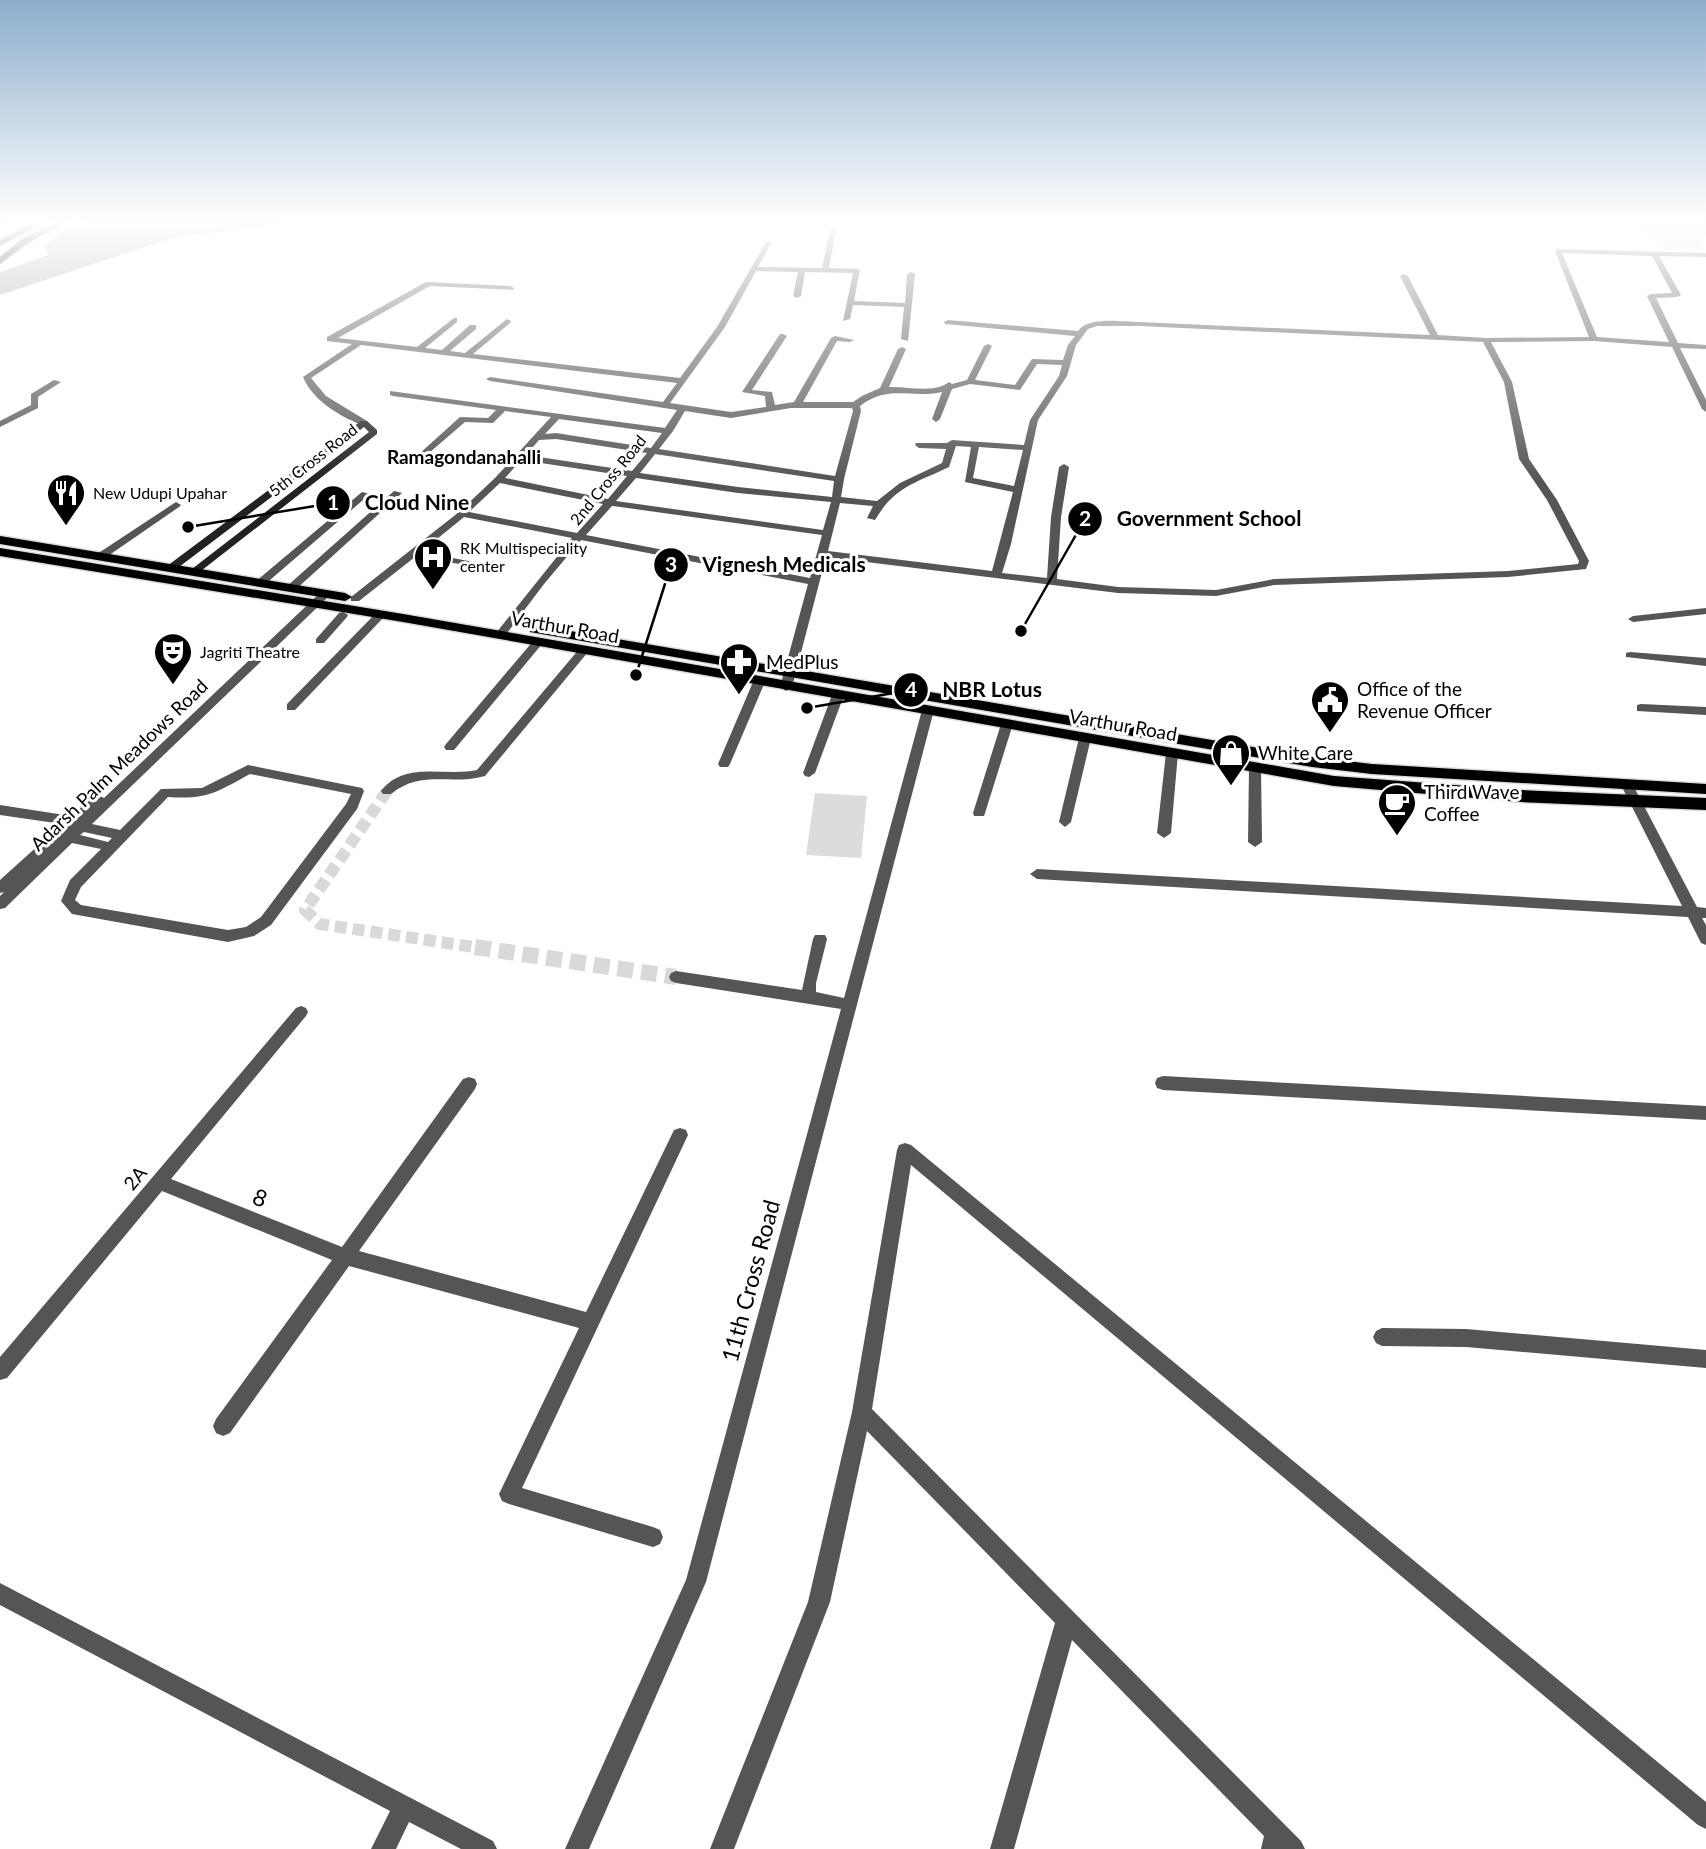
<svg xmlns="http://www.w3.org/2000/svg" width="1706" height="1849" font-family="Lato,sans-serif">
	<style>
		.green { fill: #dcdcdc }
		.water { fill: #a3a3a3 }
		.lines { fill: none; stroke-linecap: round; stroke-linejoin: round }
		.street-tunnel-far1 { stroke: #d9d9d9; stroke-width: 12; stroke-dasharray: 12 6; stroke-linecap: butt }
		.street-tunnel { stroke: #d9d9d9; stroke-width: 16; stroke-dasharray: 16 8; stroke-linecap: butt }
		.primary-casing { stroke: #dbdbdb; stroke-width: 3 }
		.street { fill: #555; fill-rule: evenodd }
		.secondary { fill: #222; fill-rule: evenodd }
		.primary { fill: #000; fill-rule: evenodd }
		.labels { text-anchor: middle; stroke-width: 6; stroke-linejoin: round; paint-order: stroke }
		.far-street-label { font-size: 16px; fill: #000; stroke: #fff }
		.far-poi-label { font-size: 16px; fill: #000; stroke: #fff; text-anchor: start }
		.far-quarter-label { font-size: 19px; font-weight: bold; fill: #000; stroke: #fff }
		.street-label { font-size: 19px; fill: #000; stroke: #fff }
		.poi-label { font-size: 19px; fill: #000; stroke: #fff; text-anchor: start }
		.near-street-label { font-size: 23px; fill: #000; stroke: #fff }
		.leader { fill: none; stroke: #000; stroke-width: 2.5 }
		.callout-dot { fill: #000; stroke: #fff; stroke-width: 2.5 }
		.mark-label { font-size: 21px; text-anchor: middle; font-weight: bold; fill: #fff }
		.callout-label { font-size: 21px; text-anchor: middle; font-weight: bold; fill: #000; stroke: #fff; stroke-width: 6; stroke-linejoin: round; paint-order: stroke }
	</style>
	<rect width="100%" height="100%" fill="#fff"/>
	<g class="green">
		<polygon points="1636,222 1706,222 1706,237 1700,251 1664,250"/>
		<polygon points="815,793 867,796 861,858 806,855"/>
	</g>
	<polygon class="water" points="85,222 297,222 172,238 0,295 0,272 48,255 45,247 59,233"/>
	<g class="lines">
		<polyline class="street-tunnel-far1" points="387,791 305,910 320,924 487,949"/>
		<polyline class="street-tunnel" points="475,947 676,977"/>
		<defs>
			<g id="primary">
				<polygon points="57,222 67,222 28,243 0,264 0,257 22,239"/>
				<polygon points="28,225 35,227 0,246 0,240"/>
				<polygon points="0,536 345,593 352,597 345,601 0,544"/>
				<polygon points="0,548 403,614 1334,776 1521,790 1706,798 1706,810 1521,802 1334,786 403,622 0,556"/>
				<polygon points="535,625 1312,757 1372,764 1706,784 1706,794 1372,774 1312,767 530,632 530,626"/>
			</g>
		</defs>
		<use href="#primary" class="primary-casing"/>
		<g class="street">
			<path d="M833,228L836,230L829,268L860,269L854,301L905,303L907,274L911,272L915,274L908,341L901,339L904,307L853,305L850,319L843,321L853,273L805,272L801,296L797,298L793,296L798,272L756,271L725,327L670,403L731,412L766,407L765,396L742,392L780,334H783L787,336L752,390L772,392L775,405L794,402L831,338L835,336L854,340L850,342L837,341L803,402H853L862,396L880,388L898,349L902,347L906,349L889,387C908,386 934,394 949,382L952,384L967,380L984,346L988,344L992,346L975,380L1015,385L1032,359L1063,360L1068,345L1075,336L945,324L944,322L948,320L1078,331C1089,316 1122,322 1140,322L1430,335L1400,276L1404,274L1408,276L1438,335L1486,338L1589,337L1555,251L1558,249L1706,253V257L1659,256L1681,295L1677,297L1656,298L1678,343L1706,345V349L1680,348L1706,400V412L1702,409L1672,347L1594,341L1491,342L1512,382L1529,459L1557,500L1589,561L1586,569L1508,577L1274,585L1216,596L1118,593L826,557L792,687L786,691L780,687L808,584L581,540L544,584L504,637H496V633L572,538L464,517L421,552L479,563V567L415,557L359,601H351V597L459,512L495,478L551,417L505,411L493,423L465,422L422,459L417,456L419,454L460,417L488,418L496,410L393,396L390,395V391L665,428L677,410L490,381L486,379L490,377L663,402L677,383L361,345L311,378L326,396L367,421L368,423L364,426C341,417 313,401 303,377L352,344L327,341V337L426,282L510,286L514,288L513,290L430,286L338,338L417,347L454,318H457V322L425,348L442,350L470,325H476V329L450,351L465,353L507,319L511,321L510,323L473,354L680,378L717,327L766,242L771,243L758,267L822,268L830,230ZM1562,253L1652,256L1672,293L1651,294L1647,296L1669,342L1597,337ZM1097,326H1140L1483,342L1504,382L1519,459L1547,500L1579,561L1578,564L1508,571L1274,579L1216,590L1118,587L1057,579L1061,517L1069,467L1064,464L1059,467L1051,517L1047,578L1002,573L1011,544L1038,420L1067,376L1076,345L1088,329ZM1037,364L1062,365L1059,376L1030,420L1024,445L952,440L947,443H916L915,445L919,448L946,449L942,463L900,483L877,501L841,497L844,479L861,411L860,406C889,384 910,399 942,392L932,419L936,422L940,419L952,389L970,384L1020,390ZM791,408H852L853,411L835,476L659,449L673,431L685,411L731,418ZM559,419L662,433L651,448L556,433L545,434ZM556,439L647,453L632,471L526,455L539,440ZM956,446L971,447L965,482L1013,492L992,571L828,551L840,503L873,506L867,518L875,520C895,486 916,483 949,467ZM979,447L1023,450L1014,486L973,478ZM655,454L834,481L832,497L738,487L640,473ZM521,460L627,476L608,499L505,478ZM636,478L738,493L831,502L823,530L616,501ZM500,483L603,504L577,533L469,512ZM612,506H613L822,535L810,578L586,535Z"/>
			<polygon points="54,380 61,382 38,397 38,408 0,427 0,421 31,405 31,394"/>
			<polygon points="394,491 402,493 294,591 286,591 286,587"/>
			<polygon points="362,492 370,494 263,586 255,586 255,582"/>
			<polygon points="176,502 181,505 179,507 105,558 97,558 97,554"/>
			<path d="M325,591L330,594L329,596L92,824L120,830L161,789L202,788L248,765L362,788L364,791L357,809L271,925L254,936L228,942L72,914L61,901L70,880L101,849L72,843L5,908L0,909V896L4,892L0,893V880L62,824L0,815V805L71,816L94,796L98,795L104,798L321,592ZM250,774L351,794L346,804L261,917L246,927L228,930L81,905L75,900L81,887L168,797C207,800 217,792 250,774ZM84,832L112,838L108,842L80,835Z"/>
			<polygon points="1706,608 1706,614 1633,622 1628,619 1633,616"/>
			<polygon points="381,611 385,612 385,616 295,710 287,710 287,704 377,612"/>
			<polygon points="343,612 348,615 347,617 324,643 316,643 316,639 339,613"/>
			<polygon points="538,639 542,640 542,644 454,750 446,750 444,747 446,744 534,640"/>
			<path d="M584,647L588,648V652L485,776C450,786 422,769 391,794H383L381,791C405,760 444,777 477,770L580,648Z"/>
			<polygon points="1630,652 1706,658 1706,666 1626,657 1626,653"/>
			<polygon points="759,678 765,682 730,764 728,767 720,767 718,764 753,682"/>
			<polygon points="838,691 844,695 815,773 809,777 805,776 803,773 832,695"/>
			<polygon points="1641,704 1706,707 1706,715 1637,711 1637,705"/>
			<polygon points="928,706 934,710 706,1582 589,1849 565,1849 686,1580 841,1009 676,983 671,981 669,977 671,973 676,971 802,990 813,939 815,935 825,935 827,939 816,983 816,992 844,998 922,710"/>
			<polygon points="1007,720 1013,724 985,813 984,816 974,816 973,813 1001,724"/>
			<polygon points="1085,734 1091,738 1071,822 1065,827 1059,822 1079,738"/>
			<polygon points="1172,749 1178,753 1171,833 1164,838 1157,833 1166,753"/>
			<polygon points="1255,764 1261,768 1262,842 1255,847 1248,842 1249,768"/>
			<polygon points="1627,781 1633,785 1697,907 1706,908 1706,918 1702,918 1706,925 1706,945 1701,943 1688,917 1037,879 1030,874 1037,869 1682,906 1621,785"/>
			<polygon points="301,1006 306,1008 308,1012 306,1016 171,1179 342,1247 463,1079 469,1077 475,1079 477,1084 475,1089 359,1251 586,1312 674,1130 680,1128 686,1130 688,1135 522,1488 653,1527 660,1530 663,1537 660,1544 653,1547 509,1504 502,1501 499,1494 579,1328 349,1266 230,1433 223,1436 216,1433 213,1426 216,1419 332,1260 162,1191 7,1378 0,1380 0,1357 296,1008"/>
			<polygon points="1163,1076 1706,1106 1706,1120 1163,1090 1157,1088 1155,1083 1157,1078"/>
			<polygon points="905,1143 911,1145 1706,1802 1706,1829 1698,1825 911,1165 872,1409 1301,1841 1305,1849 1261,1849 1264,1836 1072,1640 1014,1849 990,1849 1055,1623 867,1431 830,1602 734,1849 710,1849 808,1602 852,1412 897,1150 899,1145"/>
			<polygon points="1382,1328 1466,1329 1706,1350 1706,1368 1466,1347 1382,1346 1376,1343 1373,1337 1376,1331"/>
			<polygon points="0,1583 493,1841 497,1849 461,1849 409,1822 396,1849 371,1849 390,1811 0,1605"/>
		</g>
		<g class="secondary">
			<polygon points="0,222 6,222 0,225"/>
			<polygon points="361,421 367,421 377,430 377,434 197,574 193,575 188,572 369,432 364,427 175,570 167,570 167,566"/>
		</g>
		<use href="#primary" class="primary"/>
	</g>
	<linearGradient id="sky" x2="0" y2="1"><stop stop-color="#8cadcc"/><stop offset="0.46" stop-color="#fff"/><stop offset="1" stop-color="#fff" stop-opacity="0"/></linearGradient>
	<rect width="1706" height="481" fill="url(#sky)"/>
	<defs>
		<symbol id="restaurant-pin" viewBox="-11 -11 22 30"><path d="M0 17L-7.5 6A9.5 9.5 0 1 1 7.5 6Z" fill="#000" stroke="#fff"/><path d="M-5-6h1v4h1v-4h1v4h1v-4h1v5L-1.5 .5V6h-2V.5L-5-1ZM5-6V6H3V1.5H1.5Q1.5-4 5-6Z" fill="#fff"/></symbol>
		<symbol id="hospital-pin" viewBox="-11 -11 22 30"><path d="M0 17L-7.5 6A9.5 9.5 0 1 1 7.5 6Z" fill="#000" stroke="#fff"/><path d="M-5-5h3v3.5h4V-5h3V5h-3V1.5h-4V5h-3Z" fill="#fff"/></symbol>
		<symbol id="theatre-pin" viewBox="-11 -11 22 30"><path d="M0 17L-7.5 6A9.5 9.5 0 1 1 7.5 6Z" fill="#000" stroke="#fff"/><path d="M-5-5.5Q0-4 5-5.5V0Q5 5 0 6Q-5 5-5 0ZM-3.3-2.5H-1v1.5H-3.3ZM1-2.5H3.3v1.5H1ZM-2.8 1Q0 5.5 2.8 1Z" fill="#fff"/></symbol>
		<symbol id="pharmacy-pin" viewBox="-11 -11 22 30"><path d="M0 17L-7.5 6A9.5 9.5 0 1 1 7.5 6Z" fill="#000" stroke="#fff"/><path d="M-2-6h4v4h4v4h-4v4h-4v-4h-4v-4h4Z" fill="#fff"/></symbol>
		<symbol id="civic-pin" viewBox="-11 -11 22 30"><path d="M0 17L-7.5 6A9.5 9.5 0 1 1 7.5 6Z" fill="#000" stroke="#fff"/><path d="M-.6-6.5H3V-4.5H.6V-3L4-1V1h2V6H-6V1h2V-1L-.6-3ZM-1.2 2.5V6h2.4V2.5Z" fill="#fff"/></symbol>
		<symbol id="shop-pin" viewBox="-11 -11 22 30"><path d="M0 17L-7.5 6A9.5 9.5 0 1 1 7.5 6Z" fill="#000" stroke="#fff"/><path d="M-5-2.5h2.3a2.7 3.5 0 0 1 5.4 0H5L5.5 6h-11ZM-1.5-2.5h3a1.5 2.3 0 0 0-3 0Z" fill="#fff"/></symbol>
		<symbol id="cafe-pin" viewBox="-11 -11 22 30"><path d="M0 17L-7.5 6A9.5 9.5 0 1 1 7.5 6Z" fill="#000" stroke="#fff"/><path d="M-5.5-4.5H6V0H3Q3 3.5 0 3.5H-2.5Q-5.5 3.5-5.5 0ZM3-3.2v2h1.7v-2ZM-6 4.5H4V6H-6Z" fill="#fff"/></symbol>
	</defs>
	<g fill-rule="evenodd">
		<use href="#restaurant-pin" x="44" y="471" width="44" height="60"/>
		<use href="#hospital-pin" x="411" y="535" width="44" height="60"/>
		<use href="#theatre-pin" x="151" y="630" width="44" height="60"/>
		<use href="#pharmacy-pin" x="717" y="640" width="44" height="60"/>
		<use href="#civic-pin" x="1308" y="678" width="44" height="60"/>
		<use href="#shop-pin" x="1209" y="731" width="44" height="60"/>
		<use href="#cafe-pin" x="1375" y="781" width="44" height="60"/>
	</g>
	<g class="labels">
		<g class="far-street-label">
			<text transform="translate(313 460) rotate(-38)" y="6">5th Cross Road</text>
			<text transform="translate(608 480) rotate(-51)" y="6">2nd Cross Road</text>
		</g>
		<g class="far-poi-label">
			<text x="93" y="499">New Udupi Upahar</text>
			<text x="460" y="554">RK Multispeciality<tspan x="460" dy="18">center</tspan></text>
			<text x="200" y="658">Jagriti Theatre</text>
		</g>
		<g class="far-quarter-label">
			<text x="464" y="464">Ramagondanahalli</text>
		</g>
		<g class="street-label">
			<text transform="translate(565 627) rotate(10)" y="7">Varthur Road</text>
			<text transform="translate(1123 725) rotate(10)" y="7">Varthur Road</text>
			<text transform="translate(119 765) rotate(-44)" y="7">Adarsh Palm Meadows Road</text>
			<text transform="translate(135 1178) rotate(-50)" y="7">2A</text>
		</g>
		<g class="poi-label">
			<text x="766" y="669">MedPlus</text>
			<text x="1357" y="696">Office of the<tspan x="1357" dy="22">Revenue Officer</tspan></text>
			<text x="1258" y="760">White Care</text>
			<text x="1424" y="799">Third Wave<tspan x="1424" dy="22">Coffee</tspan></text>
		</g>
		<g class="near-street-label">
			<text transform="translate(260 1198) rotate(22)" y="8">8</text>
			<text transform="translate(751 1281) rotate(-75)" y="8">11th Cross Road</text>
		</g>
	</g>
	<path class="leader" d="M188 527L333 503M1021 631L1085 519M636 675L671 565M807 708L911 690"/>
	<g class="callout-dot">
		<circle cx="188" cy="527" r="7"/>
		<circle cx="1021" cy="631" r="7"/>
		<circle cx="636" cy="675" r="7"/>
		<circle cx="807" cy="708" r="7"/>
		<circle cx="333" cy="503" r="18"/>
		<circle cx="1085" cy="519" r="18"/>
		<circle cx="671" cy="565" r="18"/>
		<circle cx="911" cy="690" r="18"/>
	</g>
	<g class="mark-label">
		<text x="333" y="510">1</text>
		<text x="1085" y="526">2</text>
		<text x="671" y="572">3</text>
		<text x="911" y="697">4</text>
	</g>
	<g class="callout-label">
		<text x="417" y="510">Cloud Nine</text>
		<text x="1209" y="526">Government School</text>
		<text x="784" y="572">Vignesh Medicals</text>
		<text x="992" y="697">NBR Lotus</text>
	</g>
</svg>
